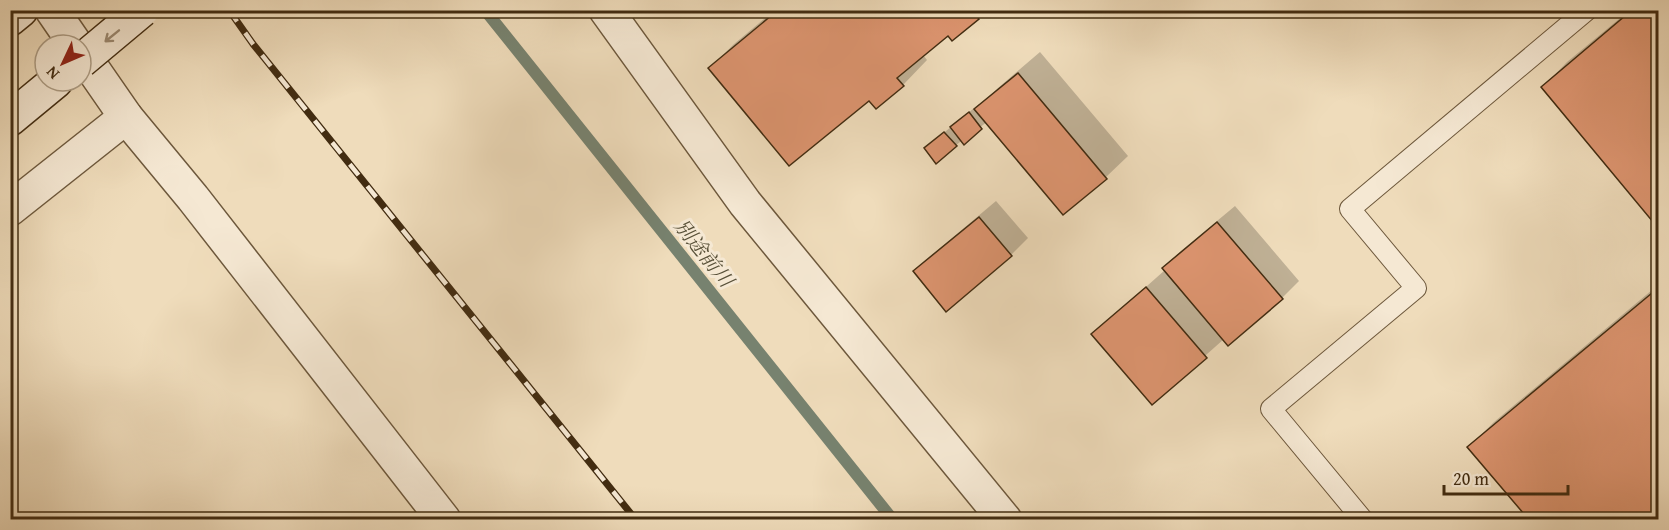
<svg xmlns="http://www.w3.org/2000/svg" width="1669" height="530" font-family="'Gentium Book Plus','Noto Serif JP',serif">
	<style>
		.shadow { fill: #0003 }
		.lines { fill: none; stroke-linecap: round; stroke-linejoin: round }
		.stream { stroke: #77826f; stroke-width: 12 }
		.building { fill: #dc946f; stroke: #422c11; stroke-width: 1.5 }
		.service-casing { stroke: #6d583c; stroke-width: 22 }
		.minor-casing { stroke: #6d583c; stroke-width: 36 }
		.tertiary-casing { stroke: #6d583c; stroke-width: 36 }
		.secondary-casing { stroke: #422c11; stroke-width: 36 }
		.service { stroke: #f5e8d3; stroke-width: 20 }
		.minor { stroke: #f5e8d3; stroke-width: 33 }
		.tertiary { stroke: #f5e8d3; stroke-width: 33 }
		.secondary { stroke: #f5e8d3; stroke-width: 33 }
		.rail-casing { stroke: #422c11; stroke-width: 7 }
		.rail { stroke: #f5e8d3; stroke-width: 4.5; stroke-dasharray: 14; stroke-linecap: butt }
		.secondary-bridge-casing { stroke: #422c11; stroke-width: 36; stroke-linecap: butt }
		.secondary-bridge { stroke: #f5e8d3; stroke-width: 33 }
		.oneway { stroke: #9c8a72 }
		.labels { text-anchor: middle; stroke-width: 6; stroke-linejoin: round; paint-order: stroke }
		.water-label { font-size: 20px; font-style: italic; fill: #585038; stroke: #f5e8d3 }
	</style>
	<rect width="100%" height="100%" fill="#efdcbb"/>
	<filter id="stains"><feTurbulence type="fractalNoise" baseFrequency=".00333" numOctaves="4"/><feColorMatrix values="0 0 0 0 .2 0 0 0 0 .09 0 0 0 0 .02 0 0 0 .5 -.17"/></filter>
	<radialGradient id="worn" r=".72"><stop offset=".6" stop-color="#630" stop-opacity="0"/><stop offset="1" stop-color="#630" stop-opacity=".3"/></radialGradient>
	<g class="shadow">
		<polygon points="775,10 985,10 952,39 948,34 923,55 927,60 903,85 869,99 710,68 734,44"/>
		<polygon points="1630,10 1658,10 1658,226 1543,87 1567,62"/>
		<polygon points="1040,52 1128,156 1106,177 1064,213 987,122 956,145 935,140 979,104 980,106 998,88"/>
		<polygon points="996,201 1028,238 1011,255 915,272 932,255"/>
		<polygon points="1235,206 1299,281 1282,298 1224,339 1152,403 1093,334 1165,270 1164,268 1181,251"/>
		<polygon points="1658,285 1658,520 1514,520 1524,512 1469,447 1494,422"/>
	</g>
	<g class="lines">
		<polyline class="stream" points="485,10 893,520"/>
	</g>
	<g class="building">
		<polygon points="778,10 973,10 979,19 952,41 948,36 897,78 904,86 876,109 869,101 789,166 708,68"/>
		<polygon points="1632,10 1658,10 1658,228 1541,87"/>
		<polygon points="1018,73 1107,179 1063,215 974,109"/>
		<polygon points="969,112 982,129 964,145 950,127"/>
		<polygon points="944,132 957,146 936,164 924,148"/>
		<polygon points="979,217 1012,256 946,312 913,271"/>
		<polygon points="1217,222 1283,299 1228,346 1162,268"/>
		<polygon points="1146,287 1207,358 1152,405 1091,334"/>
		<polygon points="1658,288 1658,520 1517,520 1524,514 1467,447"/>
	</g>
	<g class="lines">
		<defs>
			<polyline id="service" points="1363,520 1271,409 1416,288 1350,209 1587,10"/>
			<g id="minor">
				<polyline points="52,10 76,45"/>
				<polyline points="606,10 745,203 1005,520"/>
				<polyline points="81,52 126,117 193,198 444,520"/>
			</g>
			<polyline id="tertiary" points="10,209 126,117"/>
			<g id="secondary">
				<polyline points="10,19 21,10"/>
				<polyline points="10,119 56,81"/>
			</g>
		</defs>
		<use href="#service" class="service-casing"/>
		<use href="#minor" class="minor-casing"/>
		<use href="#tertiary" class="tertiary-casing"/>
		<use href="#secondary" class="secondary-casing"/>
		<use href="#service" class="service"/>
		<use href="#minor" class="minor"/>
		<use href="#tertiary" class="tertiary"/>
		<use href="#secondary" class="secondary"/>
		<defs>
			<polyline id="rail" points="229,10 253,44 636,520"/>
		</defs>
		<use href="#rail" class="rail-casing"/>
		<use href="#rail" class="rail"/>
		<defs>
			<polyline id="secondary-bridge" points="81,61 142,10"/>
		</defs>
		<use href="#secondary-bridge" class="secondary-bridge-casing"/>
		<use href="#secondary-bridge" class="secondary-bridge"/>
	</g>
	<defs><path id="oneway-shaft" d="M-6 0H5M1.5-3L5.5 0L1.5 3" fill="none" stroke-width="1.6" stroke-linecap="round" stroke-linejoin="round" transform="scale(1.5)"/></defs>
	<use class="oneway" href="#oneway-shaft" transform="translate(112 36) rotate(141)"/>
	<g class="labels">
		<g class="water-label">
			<text transform="translate(704 253) rotate(51)" y="7">別途前川</text>
		</g>
	</g>
	<rect width="1669" height="530" fill="none" stroke="#efdcbb" stroke-width="36"/>
	<rect x="12" y="12" width="1645" height="506" fill="none" stroke="#422c11" stroke-width="3"/>
	<rect x="18" y="18" width="1633" height="494" fill="none" stroke="#422c11" stroke-width="1.5"/>
	<g transform="translate(63 63) rotate(226)"><circle r="28" fill="#f5e8d3" stroke="#ad9d85" stroke-width="1.5"/>
	<path d="M0-4.5L10 22L0 15L-10 22Z" fill="#8f2418"/>
	<text y="-9" font-size="16" font-weight="bold" text-anchor="middle" fill="#422c11">N</text>
	</g>
	<path d="M1444 485v9h124v-9" fill="none" stroke="#422c11" stroke-width="3"/>
	<text x="1453" y="485" font-size="18" fill="#422c11" stroke="#f5e8d3" stroke-width="4.5" paint-order="stroke">20 m</text>
	<rect width="100%" height="100%" filter="url(#stains)"/>
	<rect width="100%" height="100%" fill="url(#worn)"/>
</svg>
